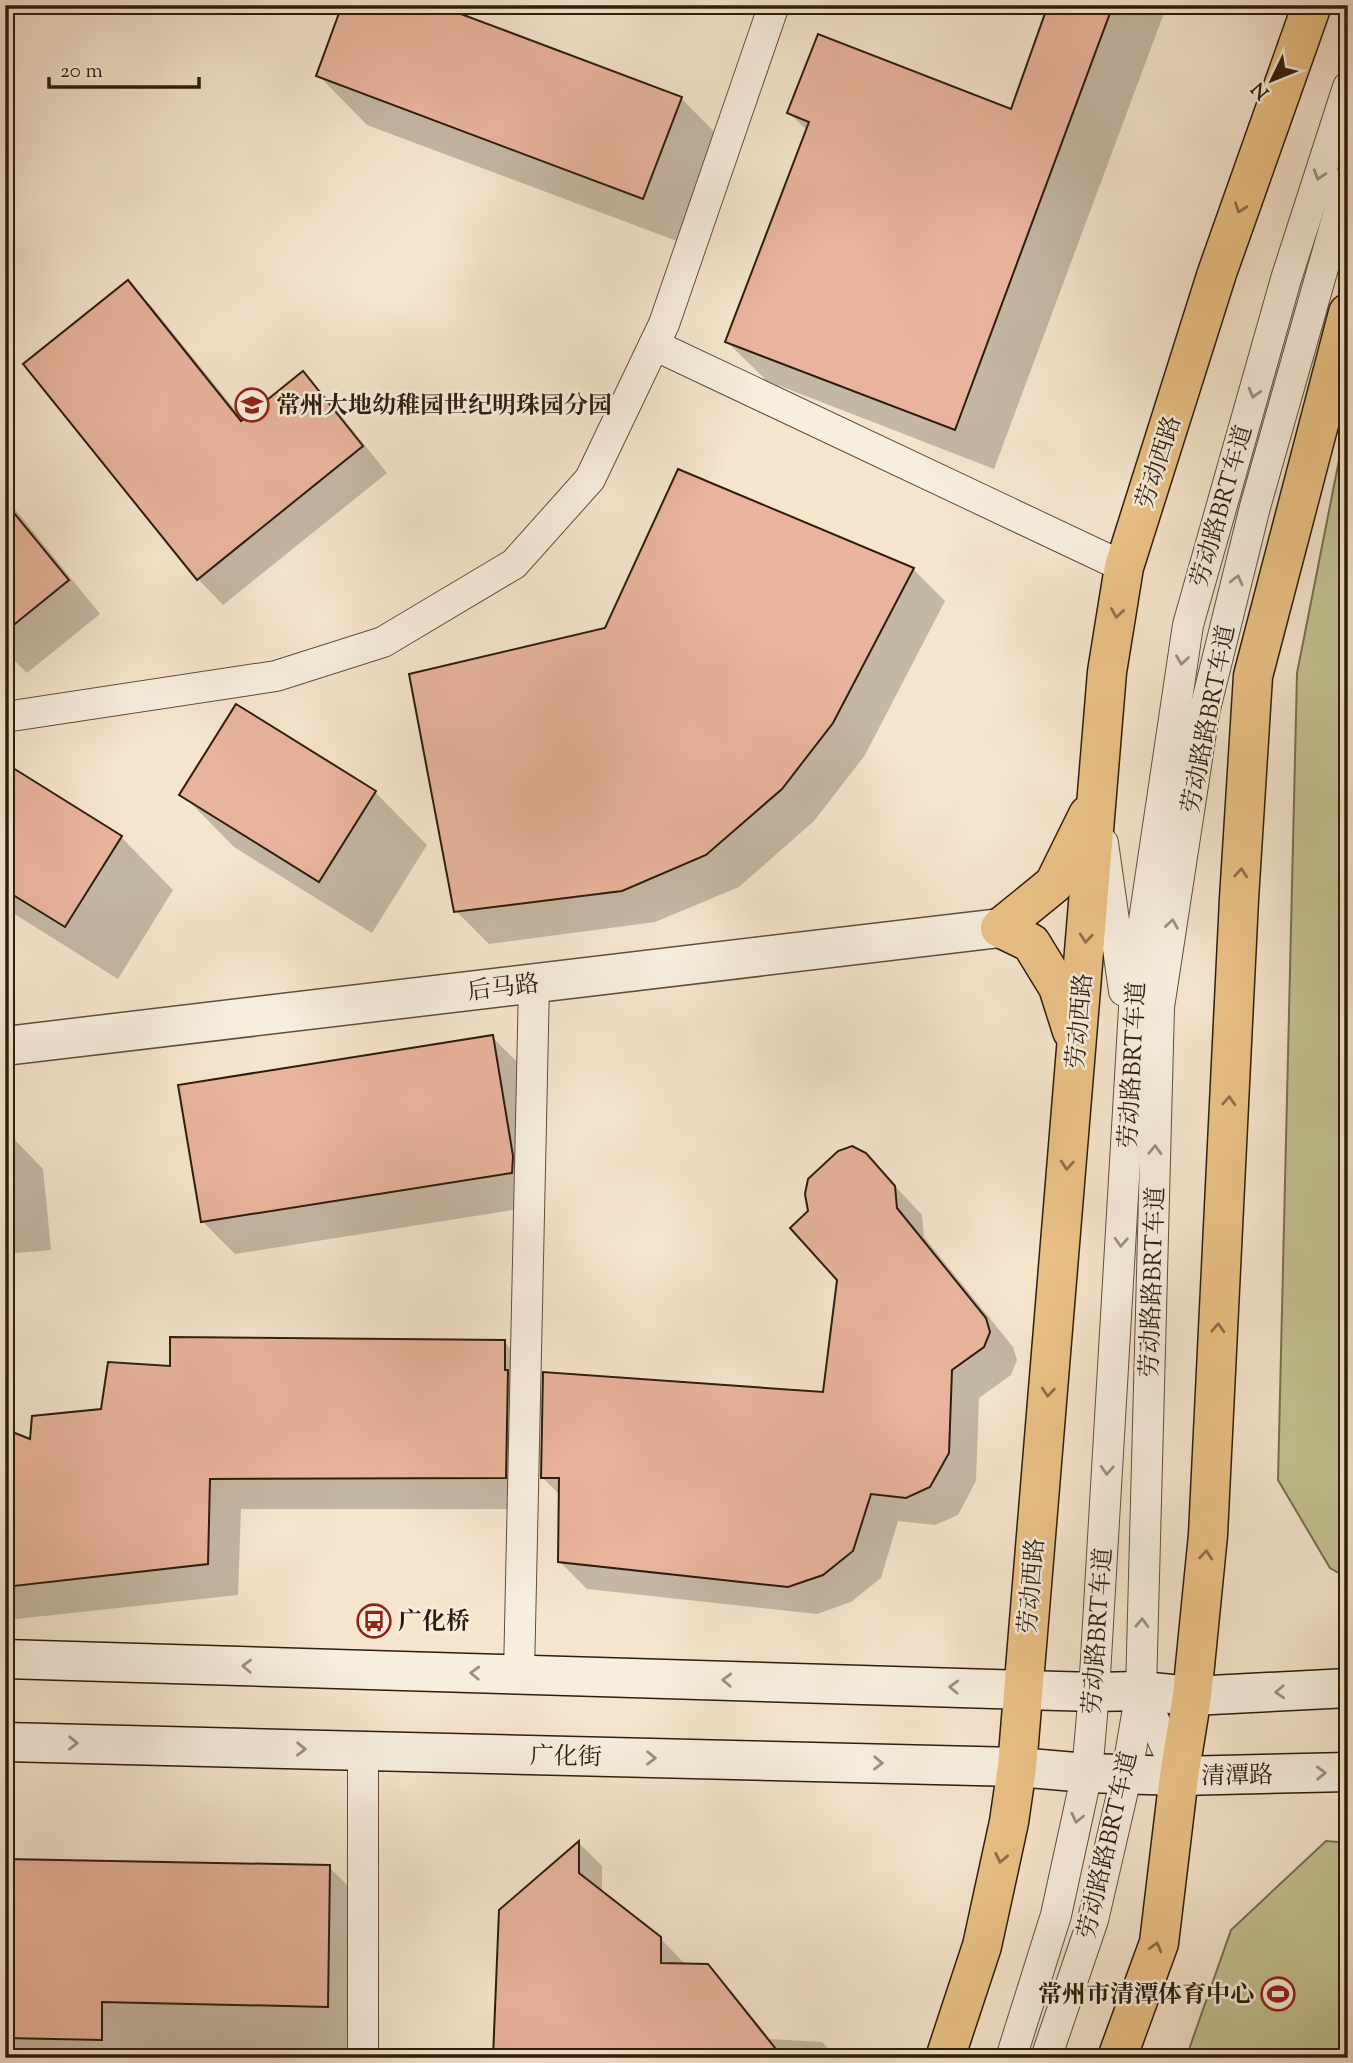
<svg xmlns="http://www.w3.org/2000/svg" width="1353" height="2063" font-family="'Sorts Mill Goudy','Noto Serif SC',serif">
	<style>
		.park { fill: #c4c293; stroke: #796f50; stroke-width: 2 }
		.shadow { fill: #0003 }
		.building { fill: #e8b49c; stroke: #2e1c0d; stroke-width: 2 }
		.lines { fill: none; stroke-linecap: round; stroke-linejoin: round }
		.lane-casing { stroke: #604e3d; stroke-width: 32 }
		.street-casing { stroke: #604e3d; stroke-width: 41 }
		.secondary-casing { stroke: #2e1c0d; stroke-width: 41 }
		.primary-casing { stroke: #2e1c0d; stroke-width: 41 }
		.lane { stroke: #f8eede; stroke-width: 30 }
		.street { stroke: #f8eede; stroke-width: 38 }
		.secondary { stroke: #f8eede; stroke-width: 38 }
		.primary { stroke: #eac286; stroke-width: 38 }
		.oneway { stroke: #9d9080 }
		.oneway2 { stroke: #8c6f4a }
		.labels { text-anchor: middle; stroke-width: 5; stroke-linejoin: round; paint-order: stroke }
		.poi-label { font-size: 24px; font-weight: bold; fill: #2e1c0d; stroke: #f8eede; text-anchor: start }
		.street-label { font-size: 24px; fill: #2e1c0d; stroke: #f8eede }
	</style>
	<rect width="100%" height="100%" fill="#f5e5cd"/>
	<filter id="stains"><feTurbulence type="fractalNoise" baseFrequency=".00286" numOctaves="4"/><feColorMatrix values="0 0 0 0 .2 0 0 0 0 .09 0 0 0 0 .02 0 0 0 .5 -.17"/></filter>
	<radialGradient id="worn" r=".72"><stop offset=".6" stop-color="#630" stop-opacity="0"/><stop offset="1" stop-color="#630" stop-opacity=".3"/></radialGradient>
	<g class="park">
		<polygon points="1348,427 1348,1578 1330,1568 1278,1480 1297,673 1342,445"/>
		<polygon points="1326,1841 1348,1843 1348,2058 1186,2058 1231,1930"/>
	</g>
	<g class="shadow">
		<polygon points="745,5 777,5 773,15"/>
		<polygon points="1026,5 1167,5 994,469 767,381 727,342 808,131 789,113 1012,111 1047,13"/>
		<polygon points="318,75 681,98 730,148 693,247 367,125"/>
		<polygon points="128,282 153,308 244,421 303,373 328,399 387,473 223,605 198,579"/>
		<polygon points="5,497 100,614 27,673 5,651"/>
		<polygon points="913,569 945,601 865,755 814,821 739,887 655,922 489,944 456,911 606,630"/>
		<polygon points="5,765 121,837 173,890 118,979 5,908"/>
		<polygon points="375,792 427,845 372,933 234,847 182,794"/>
		<polygon points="492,1037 525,1070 545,1189 544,1205 235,1254 203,1222"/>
		<polygon points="12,1137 43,1169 51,1250 5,1254 5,1138"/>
		<polygon points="865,1154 922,1215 924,1237 1013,1347 1017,1360 1011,1375 979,1398 976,1481 958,1515 935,1525 898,1521 881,1578 851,1602 817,1614 587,1589 559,1561 561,1496 543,1478 824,1393"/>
		<polygon points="504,1342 536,1373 536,1509 241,1509 238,1595 16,1619 5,1616 5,1430 32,1441 103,1411 172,1368"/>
		<polygon points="579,1843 602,1866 602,1893 660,1938 684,1963 684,1965 707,1966 731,1991 770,2039 822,2042 838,2058 494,2058"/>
		<polygon points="5,1861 329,1867 361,1899 348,2058 5,2058"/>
	</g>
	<g class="building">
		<polygon points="342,5 437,5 682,97 643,199 316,76"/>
		<polygon points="1048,5 1113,5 955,430 725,342 809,122 787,113 818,34 1011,109"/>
		<polygon points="128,280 241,421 303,371 363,446 197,580 23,364"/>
		<polygon points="678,469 914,568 833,723 782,789 706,855 622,891 454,912 409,674 605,628"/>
		<polygon points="5,502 69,580 5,632"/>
		<polygon points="236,704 376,791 319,882 179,795"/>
		<polygon points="5,763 122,836 65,927 5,890"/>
		<polygon points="493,1035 513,1156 512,1173 201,1222 178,1085"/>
		<polygon points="852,1146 866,1153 895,1186 897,1208 986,1318 990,1332 984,1347 952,1370 949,1453 930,1487 906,1498 871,1494 853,1551 823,1575 788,1587 558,1562 559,1478 541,1478 543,1372 823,1392 837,1280 790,1228 808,1211 805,1194 808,1179 838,1151"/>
		<polygon points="170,1337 505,1340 505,1370 508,1370 506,1478 210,1479 208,1564 5,1587 5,1429 30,1439 32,1416 101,1409 108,1362 170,1366"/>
		<polygon points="579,1841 579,1873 661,1937 661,1963 708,1964 783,2058 493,2058 499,1910"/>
		<polygon points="5,1859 330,1865 328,2007 102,2002 102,2040 5,2038"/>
	</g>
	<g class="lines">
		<defs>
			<g id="lane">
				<polyline points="654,345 1124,567"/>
				<polyline points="5,717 276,676 383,642 514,564 590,479 664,324 774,5"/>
				<polyline points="1103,843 1124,991"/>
				<polyline points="519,1674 534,984"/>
				<polyline points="1141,1691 1179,1776"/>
				<polyline points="363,2058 363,1751"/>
				<polyline points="1011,2058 1056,1915 1087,1773 1094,1692 1136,974 1188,625 1286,279 1348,87"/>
				<polyline points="1046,2058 1093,1920 1127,1773 1141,1691 1159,1007 1204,713 1255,507 1348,180"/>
			</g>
			<polyline id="street" points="5,1046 1000,928"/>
			<g id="secondary">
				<polyline points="5,1659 1094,1692 1141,1691 1192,1696 1348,1688"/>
				<polyline points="5,1742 1017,1767 1087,1773 1179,1776 1348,1772"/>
			</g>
			<g id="primary">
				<polyline points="1072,1031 1058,987 1031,943 1000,928 1054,884 1088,815"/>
				<polyline points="945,2058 982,1946 1009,1822 1017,1767 1107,672 1124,567 1217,273 1312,5"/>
				<polyline points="1117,2058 1159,1943 1179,1776 1192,1696 1208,1535 1239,899 1253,676 1348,313"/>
			</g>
		</defs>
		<use href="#lane" class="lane-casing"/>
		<use href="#street" class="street-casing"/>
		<use href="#secondary" class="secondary-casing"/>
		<use href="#primary" class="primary-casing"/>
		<use href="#lane" class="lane"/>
		<use href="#street" class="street"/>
		<use href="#secondary" class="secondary"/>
		<use href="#primary" class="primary"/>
	</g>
	<defs><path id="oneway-chevron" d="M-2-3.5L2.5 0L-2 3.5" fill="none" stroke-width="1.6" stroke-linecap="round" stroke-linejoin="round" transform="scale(1.75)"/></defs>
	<g class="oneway">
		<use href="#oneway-chevron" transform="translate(1319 175) rotate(108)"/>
		<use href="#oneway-chevron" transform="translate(1254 393) rotate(106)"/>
		<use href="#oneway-chevron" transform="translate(1237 580) rotate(-76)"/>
		<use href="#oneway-chevron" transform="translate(1182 660) rotate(98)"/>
		<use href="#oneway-chevron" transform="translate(1172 924) rotate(-81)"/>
		<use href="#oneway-chevron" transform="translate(1155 1150) rotate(-88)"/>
		<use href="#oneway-chevron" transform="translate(1121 1242) rotate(93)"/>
		<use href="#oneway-chevron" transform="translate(1107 1470) rotate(93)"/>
		<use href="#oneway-chevron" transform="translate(1142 1623) rotate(-88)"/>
		<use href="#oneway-chevron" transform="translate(247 1666) rotate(-178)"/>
		<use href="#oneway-chevron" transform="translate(475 1673) rotate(-178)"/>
		<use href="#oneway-chevron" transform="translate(727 1680) rotate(-178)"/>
		<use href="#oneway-chevron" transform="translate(954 1687) rotate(-178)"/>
		<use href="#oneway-chevron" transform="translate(1280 1692) rotate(177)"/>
		<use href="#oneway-chevron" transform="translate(73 1743) rotate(1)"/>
		<use href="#oneway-chevron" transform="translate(301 1749) rotate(1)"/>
		<use href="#oneway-chevron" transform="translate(651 1758) rotate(1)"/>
		<use href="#oneway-chevron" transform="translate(878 1763) rotate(1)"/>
		<use href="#oneway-chevron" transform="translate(1321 1773) rotate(-1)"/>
		<use href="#oneway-chevron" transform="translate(1077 1818) rotate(103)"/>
	</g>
	<g class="oneway2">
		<use href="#oneway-chevron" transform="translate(1240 208) rotate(110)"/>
		<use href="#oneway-chevron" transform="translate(1117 613) rotate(99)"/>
		<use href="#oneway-chevron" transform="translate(1241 873) rotate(-86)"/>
		<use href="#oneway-chevron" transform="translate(1086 938) rotate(95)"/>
		<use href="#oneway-chevron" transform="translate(1229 1101) rotate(-87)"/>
		<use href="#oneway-chevron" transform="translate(1067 1165) rotate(95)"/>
		<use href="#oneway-chevron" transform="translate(1218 1328) rotate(-87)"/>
		<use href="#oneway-chevron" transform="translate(1048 1392) rotate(95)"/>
		<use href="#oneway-chevron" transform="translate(1206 1555) rotate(-85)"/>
		<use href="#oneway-chevron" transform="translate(1001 1858) rotate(102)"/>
		<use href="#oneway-chevron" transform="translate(1156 1947) rotate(-74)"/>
	</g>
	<defs>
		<symbol id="school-ring" viewBox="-11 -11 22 22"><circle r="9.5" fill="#f8eede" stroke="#8f2418" stroke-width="1.5"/><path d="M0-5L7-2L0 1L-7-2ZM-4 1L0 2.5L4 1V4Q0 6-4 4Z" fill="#8f2418"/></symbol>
		<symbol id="bus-ring" viewBox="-11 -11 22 22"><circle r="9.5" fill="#f8eede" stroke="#8f2418" stroke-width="1.5"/><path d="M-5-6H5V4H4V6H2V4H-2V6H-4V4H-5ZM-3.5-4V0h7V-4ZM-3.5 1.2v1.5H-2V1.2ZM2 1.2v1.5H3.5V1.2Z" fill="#8f2418"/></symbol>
		<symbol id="stadium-ring" viewBox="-11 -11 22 22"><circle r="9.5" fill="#f8eede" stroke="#8f2418" stroke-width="1.5"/><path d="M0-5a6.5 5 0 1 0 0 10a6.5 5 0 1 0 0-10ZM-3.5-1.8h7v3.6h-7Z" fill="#8f2418"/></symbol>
	</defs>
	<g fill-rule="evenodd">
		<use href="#school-ring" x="233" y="386" width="38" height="38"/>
		<use href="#bus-ring" x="355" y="1602" width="38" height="38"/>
		<use href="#stadium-ring" x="1259" y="1975" width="38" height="38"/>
	</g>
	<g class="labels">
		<g class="poi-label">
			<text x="276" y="413">常州大地幼稚园世纪明珠园分园</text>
			<text x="398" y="1629">广化桥</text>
			<text x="1254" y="2002" text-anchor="end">常州市清潭体育中心</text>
		</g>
		<g class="street-label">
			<text transform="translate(1158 462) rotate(-72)" y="8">劳动西路</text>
			<text transform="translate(1221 506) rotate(-74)" y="8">劳动路BRT车道</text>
			<text transform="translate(1208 719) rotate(-79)" y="8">劳动路路BRT车道</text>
			<text transform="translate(503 987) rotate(-7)" y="8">后马路</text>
			<text transform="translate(1079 1021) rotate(-85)" y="8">劳动西路</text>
			<text transform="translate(1132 1065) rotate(-87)" y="8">劳动路BRT车道</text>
			<text transform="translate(1152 1282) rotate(-88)" y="8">劳动路路BRT车道</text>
			<text transform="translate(1031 1586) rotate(-85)" y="8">劳动西路</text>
			<text transform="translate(1097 1631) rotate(-86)" y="8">劳动路BRT车道</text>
			<text transform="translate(566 1756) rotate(1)" y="8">广化街</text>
			<text transform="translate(1237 1775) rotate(-1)" y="8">清潭路</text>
			<text transform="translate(1107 1845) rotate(-77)" y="8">劳动路路BRT车道</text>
		</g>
	</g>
	<rect width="1353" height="2063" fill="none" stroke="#f5e5cd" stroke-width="28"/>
	<rect x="7" y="7" width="1339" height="2049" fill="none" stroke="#2e1c0d" stroke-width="3.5"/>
	<rect x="14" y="14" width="1325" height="2035" fill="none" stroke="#2e1c0d" stroke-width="2"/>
	<g transform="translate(1272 80) rotate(227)" stroke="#f8eede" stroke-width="5" paint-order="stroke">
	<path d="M0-5L12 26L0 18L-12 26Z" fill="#2e1c0d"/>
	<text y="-10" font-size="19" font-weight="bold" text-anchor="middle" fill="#2e1c0d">N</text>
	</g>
	<path d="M49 77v10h150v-10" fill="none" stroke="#2e1c0d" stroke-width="3.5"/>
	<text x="60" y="77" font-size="21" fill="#2e1c0d" stroke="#f8eede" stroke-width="5" paint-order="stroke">20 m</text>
	<rect width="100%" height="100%" filter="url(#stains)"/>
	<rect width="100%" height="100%" fill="url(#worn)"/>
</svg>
